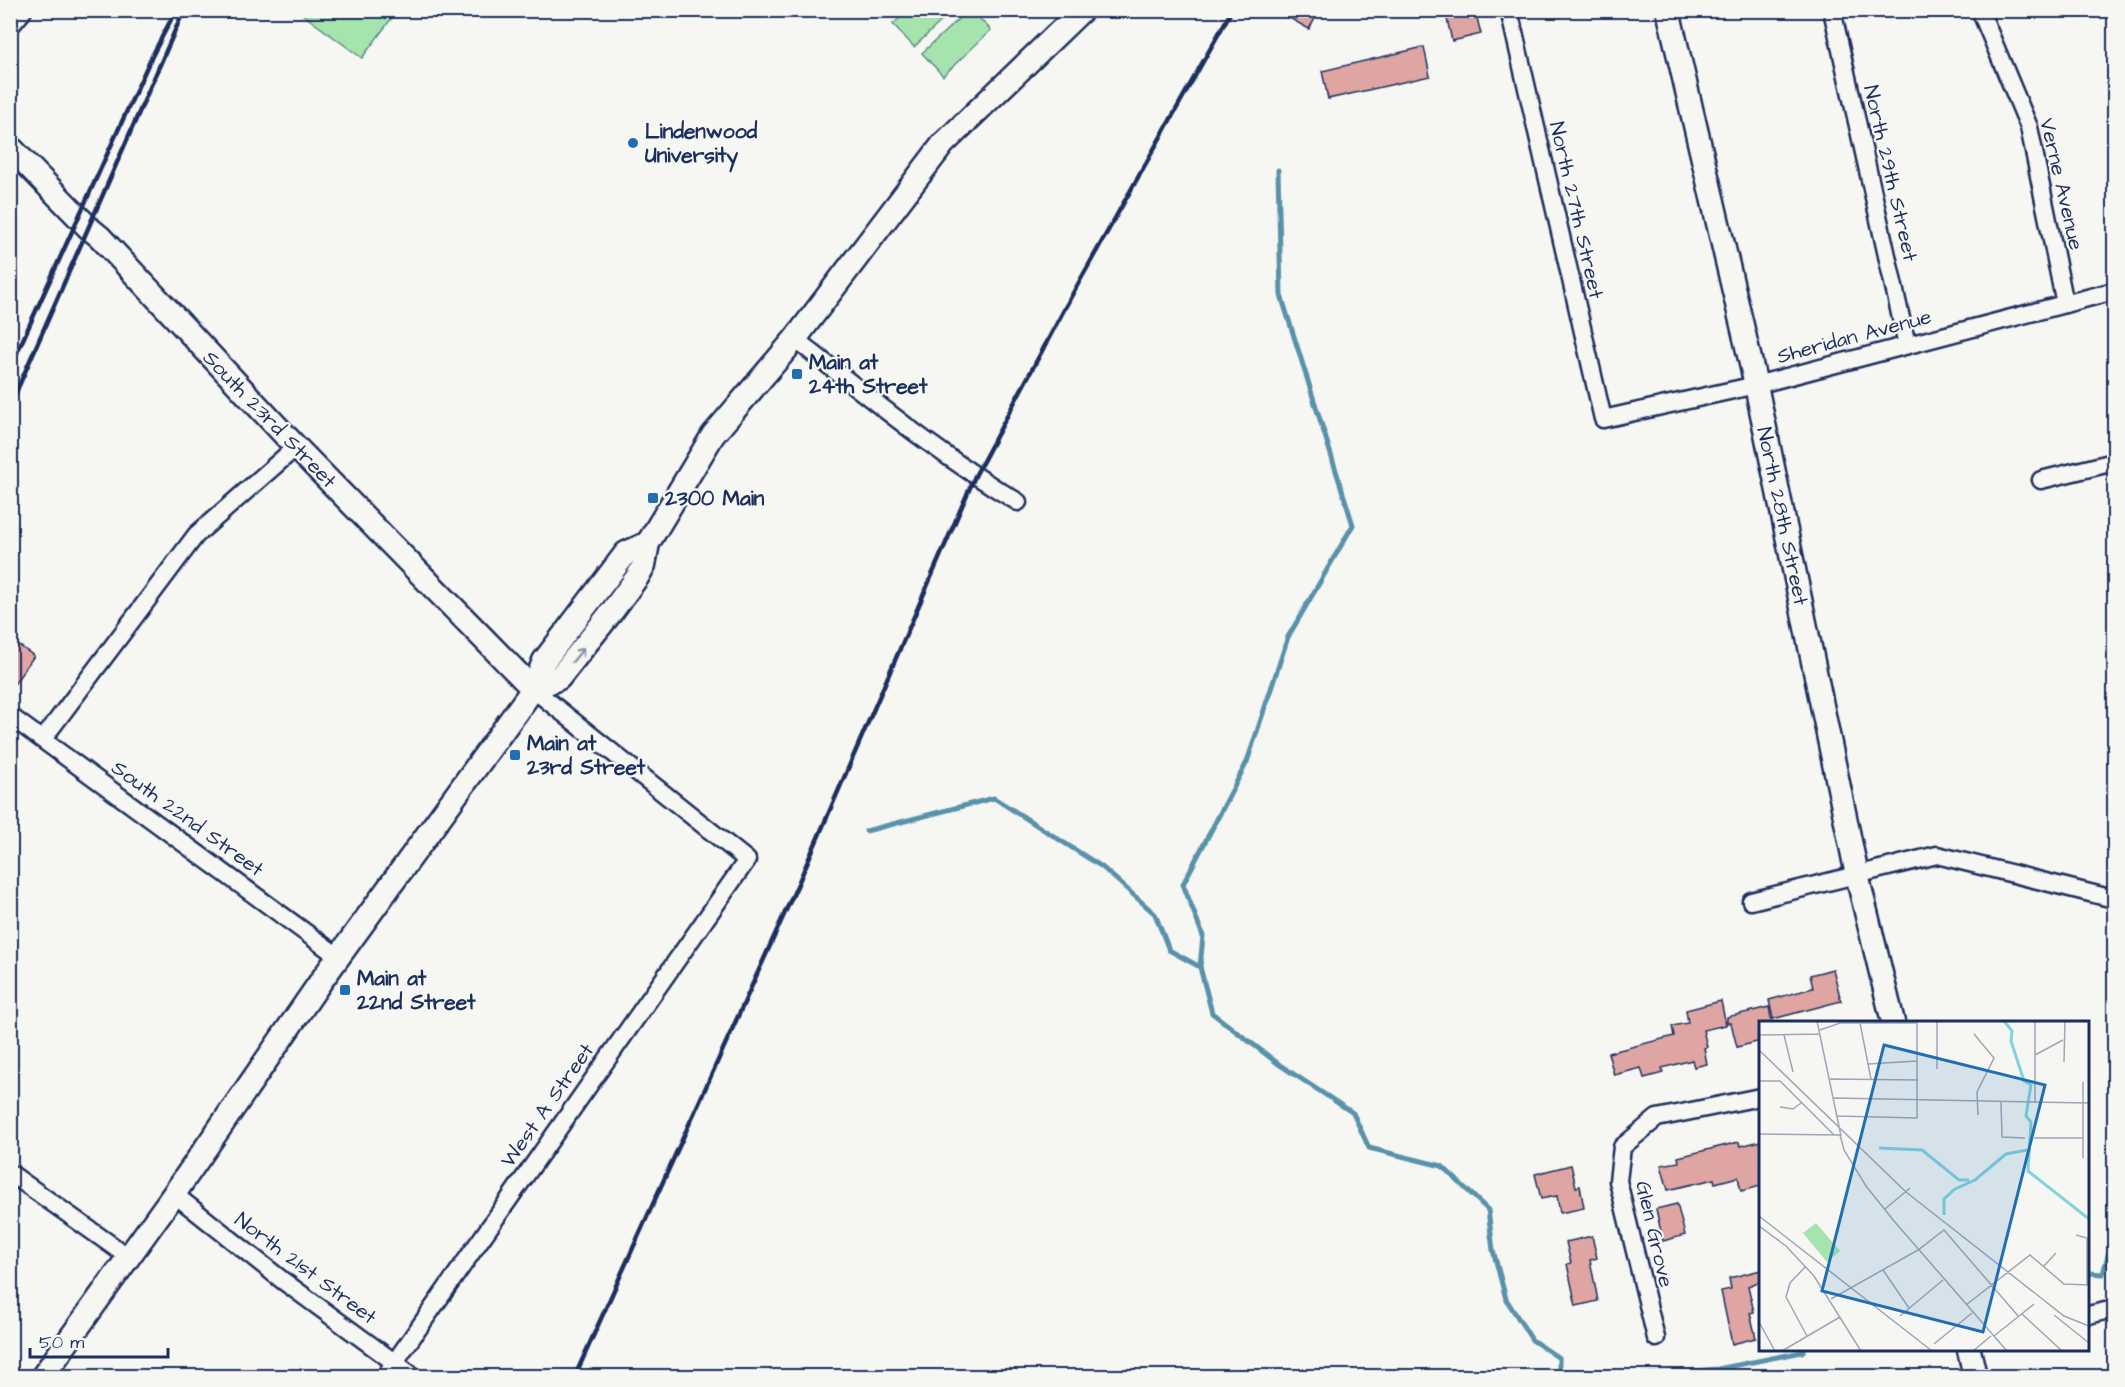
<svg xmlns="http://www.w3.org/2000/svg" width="2125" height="1387" font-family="'Architects Daughter',sans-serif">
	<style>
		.green { fill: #a5e5ad; stroke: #608a86; stroke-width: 1.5 }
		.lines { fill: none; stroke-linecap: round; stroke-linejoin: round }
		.stream { stroke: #5991aa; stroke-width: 5 }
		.building { fill: #dfa5a2; stroke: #1b2f5e; stroke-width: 1.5 }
		.street-casing { stroke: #1b2f5e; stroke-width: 21 }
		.secondary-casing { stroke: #1b2f5e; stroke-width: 27 }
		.street { stroke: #f6f6f2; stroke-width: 16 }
		.secondary { stroke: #f6f6f2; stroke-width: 22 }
		.rail { stroke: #1b2f5e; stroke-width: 4.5 }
		.oneway { stroke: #8892a8 }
		.poi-dot { fill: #1f6fb2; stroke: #f6f6f2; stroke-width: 2 }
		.labels { text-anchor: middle; stroke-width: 4.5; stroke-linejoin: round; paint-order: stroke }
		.poi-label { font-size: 21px; font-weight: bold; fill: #1b2f5e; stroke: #f6f6f2; text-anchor: start }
		.street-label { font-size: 21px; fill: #1b2f5e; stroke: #f6f6f2 }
		.inset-river { fill: none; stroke: #82d3dc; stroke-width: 3 }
		.inset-road { fill: none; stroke: #9ea6b7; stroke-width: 1.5 }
		.view { fill: #1f6fb2; fill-opacity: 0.15; stroke: #1f6fb2; stroke-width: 3 }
		.inset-edge { fill: none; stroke: #1b2f5e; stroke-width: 3 }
	</style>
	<rect width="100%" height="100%" fill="#f6f6f2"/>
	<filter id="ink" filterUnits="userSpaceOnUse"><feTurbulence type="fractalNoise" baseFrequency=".0167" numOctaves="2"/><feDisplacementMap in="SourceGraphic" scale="12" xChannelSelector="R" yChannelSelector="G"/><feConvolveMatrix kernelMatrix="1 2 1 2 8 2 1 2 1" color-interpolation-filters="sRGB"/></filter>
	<g filter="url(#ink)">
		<g class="green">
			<polygon points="298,11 397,11 362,58"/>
			<polygon points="908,11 908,10 952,11 914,47 893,24"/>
			<polygon points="967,11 972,11 991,30 943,76 922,53"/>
		</g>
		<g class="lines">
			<g class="stream">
				<polyline points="866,831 994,798 1102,867 1155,914 1169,950 1200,967 1212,1013 1280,1065 1353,1113 1369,1148 1442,1166 1488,1210 1493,1250 1506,1299 1532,1340 1559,1358 1559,1375"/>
				<polyline points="1200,967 1203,936 1183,884 1247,762 1288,637 1353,525 1281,295 1278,170"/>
				<polyline points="2088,1273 2103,1274 2114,1232"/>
				<polyline points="1554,1376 1568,1373 1592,1376"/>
				<polyline points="1635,1376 1718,1369 1802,1352 1804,1350"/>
			</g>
		</g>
		<g class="building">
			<polygon points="1275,10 1320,10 1309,29"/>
			<polygon points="1445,10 1475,10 1481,34 1452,41"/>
			<polygon points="1424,47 1430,76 1328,99 1322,71"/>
			<polygon points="10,639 34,656 10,690"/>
			<polygon points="1833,969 1841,1001 1773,1019 1769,1000 1813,988 1810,975"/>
			<polygon points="1721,1001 1726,1025 1703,1030 1707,1047 1704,1048 1707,1064 1694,1067 1692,1060 1662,1068 1663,1073 1644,1078 1641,1068 1614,1075 1608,1053 1674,1036 1672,1026 1688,1023 1686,1010"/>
			<polygon points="1769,1007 1772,1023 1761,1023 1761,1041 1737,1047 1731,1023 1727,1023 1727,1017"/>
			<polygon points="1761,1141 1761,1186 1741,1191 1738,1177 1715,1183 1714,1179 1668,1190 1661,1165 1679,1162 1678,1157 1739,1142 1740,1146"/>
			<polygon points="1571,1165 1576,1187 1580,1186 1584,1208 1560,1213 1557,1196 1541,1199 1535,1174"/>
			<polygon points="1677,1204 1685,1235 1663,1241 1656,1209"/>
			<polygon points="1592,1236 1597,1258 1590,1260 1598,1301 1576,1306 1567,1264 1571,1263 1566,1242"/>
			<polygon points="1761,1270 1761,1281 1748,1286 1754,1312 1750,1313 1756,1338 1732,1344 1721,1291 1731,1289 1729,1278"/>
		</g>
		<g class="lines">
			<defs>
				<g id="street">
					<polyline points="1509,10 1603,419 1756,385 2114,291"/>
					<polyline points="1832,10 1907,345"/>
					<polyline points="1980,10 2029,127 2065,304"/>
					<path d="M795,339C868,396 938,455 1018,502"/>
					<polyline points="2041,480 2114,462"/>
					<polyline points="10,716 339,957"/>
					<polyline points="43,739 196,535 296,447"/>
					<polyline points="1751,901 1937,855 2114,899"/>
					<polyline points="10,1173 127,1256"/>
					<polyline points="174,1194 282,1280 413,1376"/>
					<polyline points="2088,1315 2114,1309"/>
					<polyline points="1656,1338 1618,1181 1622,1147 1657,1118 1760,1097"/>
					<polyline points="385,1376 747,860 533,689"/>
				</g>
				<g id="secondary">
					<polyline points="1668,10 1756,385 1857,875 1893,1022"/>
					<polyline points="10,22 20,10"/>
					<polyline points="10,147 89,228 100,237 296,447 533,689"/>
					<polyline points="533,689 559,678 613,610 638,576 644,565 648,543 713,435 795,339 943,144 1082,10"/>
					<polyline points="1969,1350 1975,1376"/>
					<polyline points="43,1376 174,1194 321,981 533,689 544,661 626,553 648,543"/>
				</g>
			</defs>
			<use href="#street" class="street-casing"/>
			<use href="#secondary" class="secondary-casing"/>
			<use href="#street" class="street"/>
			<use href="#secondary" class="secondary"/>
			<g class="rail">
				<polyline points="10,368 150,60 176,10"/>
				<polyline points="10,406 184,10"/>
				<polyline points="575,1376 797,886 975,476 1073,293 1232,10"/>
			</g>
		</g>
		<defs><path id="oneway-shaft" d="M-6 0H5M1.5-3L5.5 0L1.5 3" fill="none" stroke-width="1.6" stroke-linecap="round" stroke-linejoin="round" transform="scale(1.5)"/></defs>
		<use class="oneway" href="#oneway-shaft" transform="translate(578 655) rotate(-51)"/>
	</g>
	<g class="poi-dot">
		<circle cx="633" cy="143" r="6"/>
		<rect x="791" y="368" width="12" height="12" rx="3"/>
		<rect x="647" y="492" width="12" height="12" rx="3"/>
		<rect x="509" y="749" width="12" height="12" rx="3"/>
		<rect x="339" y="984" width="12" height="12" rx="3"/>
	</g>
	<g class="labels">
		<g class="poi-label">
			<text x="645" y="138">Lindenwood<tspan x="645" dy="24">University</tspan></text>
			<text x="809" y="369">Main at<tspan x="809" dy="24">24th Street</tspan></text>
			<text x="665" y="505">2300 Main</text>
			<text x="527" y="750">Main at<tspan x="527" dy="24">23rd Street</tspan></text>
			<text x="357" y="985">Main at<tspan x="357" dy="24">22nd Street</tspan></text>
		</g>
		<g class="street-label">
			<text transform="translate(1891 173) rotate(77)" y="7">North 29th Street</text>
			<text transform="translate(2062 184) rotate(77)" y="7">Verne Avenue</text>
			<text transform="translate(1577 210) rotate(77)" y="7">North 27th Street</text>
			<text transform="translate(1854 336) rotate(-15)" y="7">Sheridan Avenue</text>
			<text transform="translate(270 419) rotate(46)" y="7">South 23rd Street</text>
			<text transform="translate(1783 516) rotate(78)" y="7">North 28th Street</text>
			<text transform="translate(188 818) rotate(36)" y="7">South 22nd Street</text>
			<text transform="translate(547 1105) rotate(-55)" y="7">West A Street</text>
			<text transform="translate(1655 1234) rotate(77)" y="7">Glen Grove</text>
			<text transform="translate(306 1268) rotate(37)" y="7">North 21st Street</text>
		</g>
	</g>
	<g transform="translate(1759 1021)">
		<rect width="330" height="330" fill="#f6f6f2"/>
		<path d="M57,202L81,230L68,241L44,212Z" fill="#a5e5ad"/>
		<path class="inset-river" d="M245,0L253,10L252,20L265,60L272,64L267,95L272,101L269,150L330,198M120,127L163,129L200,159H210M185,194V178L196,168L216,159L247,133L268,129"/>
		<path class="inset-road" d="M58,0L82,115M178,0V48M276,0V81M101,2L112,58M61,9L81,2H157M215,13L235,37L218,71L219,94M0,14L61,13M25,14L34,51M0,29L147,171L305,295L330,305M276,34L304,19M305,41L306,0M109,43L158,40M71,58L159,59M0,60H21L75,114M324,61V137M75,77L330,82M242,81L243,116L266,117M21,86L34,88L42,82M78,95L158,97V0M0,113L81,114M81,114L85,129L107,165L135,200L248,330M275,117H324M126,188L151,167M0,195L173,330M0,205L27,225L55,255L102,330M317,214L328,217V264M47,245L31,262L27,276L48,315M284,246L297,232M124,249L150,287M72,278L159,229L185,209L260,296M207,284L271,234L305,263L330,264M263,293L303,330M295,294L330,322M141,295L184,259M0,301L16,330M235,315L275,283M175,323L213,292M23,330L81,296M214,330L232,315"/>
		<path class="view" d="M125,24L286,64L224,311L63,270Z"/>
		<rect width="330" height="330" class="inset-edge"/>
	</g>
	<rect width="2125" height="1387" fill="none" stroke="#f6f6f2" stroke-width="36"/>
	<rect x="18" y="18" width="2089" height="1351" fill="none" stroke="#1b2f5e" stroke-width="2" filter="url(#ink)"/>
	<path d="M30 1348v9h138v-9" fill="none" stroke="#1b2f5e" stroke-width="3"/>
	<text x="39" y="1348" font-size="18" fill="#1b2f5e" stroke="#f6f6f2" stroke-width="4.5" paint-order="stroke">50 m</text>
</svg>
